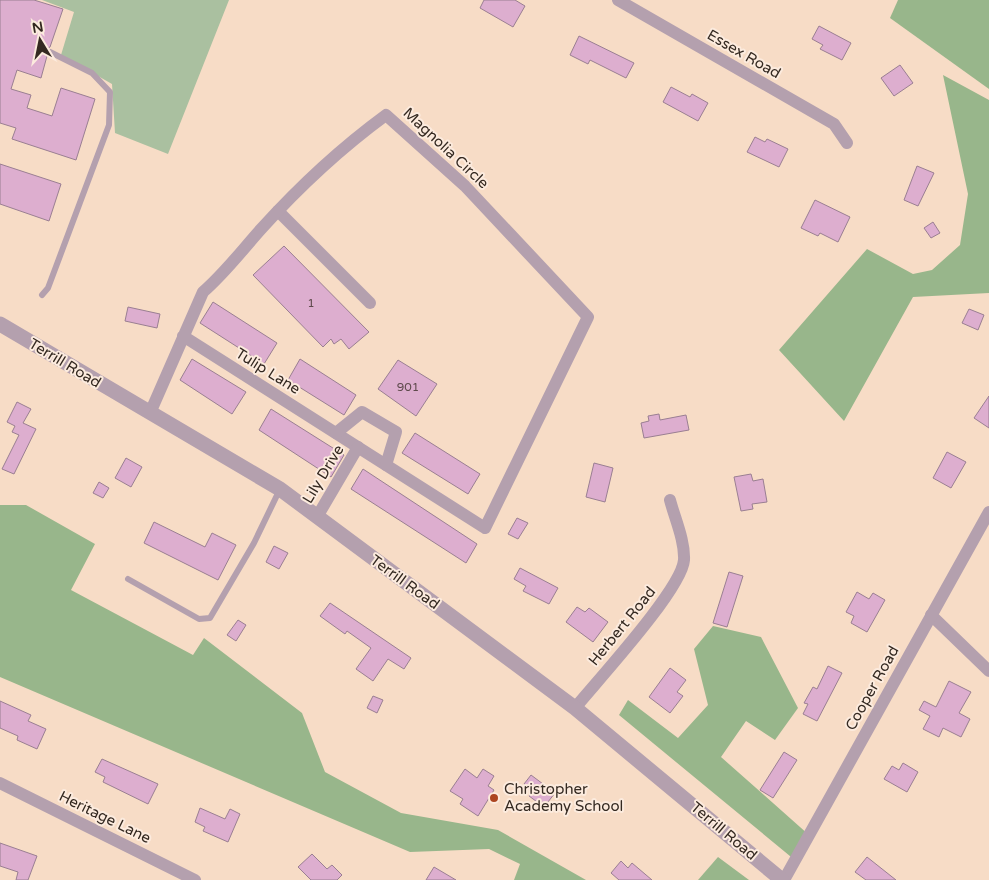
<svg xmlns="http://www.w3.org/2000/svg" width="989" height="880" font-family="'Varela Round',sans-serif">
	<style>
		.green { fill: #aac0a0 }
		.forest { fill: #98b68b }
		.building { fill: #ddaecf; stroke: #9a7f92 }
		.lines { fill: none; stroke-linecap: round; stroke-linejoin: round }
		.service { stroke: #b4a0ae; stroke-width: 6 }
		.minor { stroke: #b4a0ae; stroke-width: 12 }
		.tertiary { stroke: #b4a0ae; stroke-width: 15 }
		.poi-dot { fill: #ac4520; stroke: #fcebde; stroke-width: 2 }
		.labels { text-anchor: middle; stroke-width: 4; stroke-linejoin: round; paint-order: stroke }
		.number-label { font-size: 12px; fill: #5e4a4c }
		.street-label { font-size: 15px; fill: #342921; stroke: #fcebde }
		.poi-label { font-size: 15px; fill: #342921; stroke: #fcebde; text-anchor: start }
	</style>
	<rect width="100%" height="100%" fill="#f7dcc6"/>
	<polygon class="green" points="42,0 229,0 168,154 115,133 112,84 61,55 74,12"/>
	<g class="forest">
		<polygon points="898,0 989,0 989,89 890,18"/>
		<polygon points="943,75 989,100 989,293 913,297 844,421 779,350 867,249 913,274 932,270 960,245 968,194"/>
		<polygon points="0,505 26,505 95,544 71,590 193,655 204,638 302,713 325,772 401,813 498,830 586,880 514,880 520,864 489,849 410,852 0,677"/>
		<polygon points="713,626 761,637 798,708 775,740 746,721 721,757 809,835 796,861 619,715 628,700 678,738 708,705 694,649"/>
		<polygon points="718,857 749,880 698,880"/>
	</g>
	<g class="building">
		<polygon points="0,0 34,0 63,9 50,47 45,50 47,56 41,78 17,70 11,89 31,95 27,108 52,116 61,88 95,99 76,160 12,139 16,128 0,123"/>
		<polygon points="484,0 515,0 525,6 513,27 480,8"/>
		<polygon points="819,26 851,43 842,60 820,49 823,45 812,39"/>
		<polygon points="579,36 634,63 626,78 590,60 588,64 570,55"/>
		<polygon points="900,65 913,83 894,96 881,78"/>
		<polygon points="671,87 690,97 692,94 708,103 698,121 663,102"/>
		<polygon points="755,137 765,142 767,139 788,149 779,167 747,152"/>
		<polygon points="0,164 61,184 49,221 0,204"/>
		<polygon points="917,166 934,173 918,206 904,200"/>
		<polygon points="815,200 850,217 838,242 820,233 818,236 801,228"/>
		<polygon points="933,222 940,233 931,238 924,228"/>
		<polygon points="284,246 369,332 349,349 341,339 334,344 331,339 323,347 253,275"/>
		<polygon points="213,302 277,343 264,364 200,323"/>
		<polygon points="128,307 160,314 157,328 125,321"/>
		<polygon points="969,309 984,315 978,330 962,323"/>
		<polygon points="192,359 246,392 232,414 180,380"/>
		<polygon points="300,359 356,395 344,415 288,380"/>
		<polygon points="398,360 437,384 416,416 378,389"/>
		<polygon points="989,396 989,428 974,418"/>
		<polygon points="17,402 31,409 23,423 36,429 14,474 2,469 19,435 12,432 15,426 7,422"/>
		<polygon points="271,409 344,455 331,477 259,430"/>
		<polygon points="659,414 660,420 686,415 689,430 644,438 641,423 649,421 648,416"/>
		<polygon points="415,433 480,474 468,494 402,453"/>
		<polygon points="947,452 966,462 951,488 933,478"/>
		<polygon points="126,458 142,467 131,487 115,478"/>
		<polygon points="594,463 613,468 605,502 586,497"/>
		<polygon points="363,469 477,544 466,563 351,489"/>
		<polygon points="751,474 753,481 763,479 767,502 752,504 753,509 741,511 734,477"/>
		<polygon points="99,482 109,488 103,498 93,493"/>
		<polygon points="517,518 528,523 518,539 508,534"/>
		<polygon points="154,522 205,547 212,533 236,545 218,580 144,543"/>
		<polygon points="274,546 288,553 279,569 266,562"/>
		<polygon points="520,568 558,588 549,604 523,591 526,586 514,579"/>
		<polygon points="729,572 743,576 727,627 713,623"/>
		<polygon points="857,592 869,599 873,593 885,600 867,632 851,623 854,616 846,612"/>
		<polygon points="330,603 411,658 404,669 388,659 373,681 356,669 371,648 347,631 345,634 320,616"/>
		<polygon points="577,607 585,612 589,608 608,622 593,642 566,622"/>
		<polygon points="238,620 246,625 236,641 227,635"/>
		<polygon points="828,666 842,673 817,721 803,714 808,704 804,703 813,687 817,689"/>
		<polygon points="670,668 686,680 677,692 683,696 670,713 649,697"/>
		<polygon points="949,681 971,692 959,713 970,719 961,737 943,728 939,737 923,729 930,716 919,710 924,701 936,707"/>
		<polygon points="373,696 383,700 377,713 367,708"/>
		<polygon points="0,701 31,715 28,721 46,729 37,749 17,740 18,736 0,728"/>
		<polygon points="784,752 797,760 773,798 760,790"/>
		<polygon points="102,759 158,784 148,804 103,782 105,777 95,772"/>
		<polygon points="903,763 918,772 907,792 884,779 892,766 899,770"/>
		<polygon points="465,769 477,778 483,769 494,776 488,786 494,790 478,816 460,804 463,799 450,791"/>
		<polygon points="531,775 555,793 544,807 529,796 533,791 524,784"/>
		<polygon points="200,808 225,819 230,809 240,814 228,842 203,831 205,827 195,822"/>
		<polygon points="0,843 37,856 28,880 16,880 18,872 0,866"/>
		<polygon points="312,854 327,869 332,865 342,875 337,880 311,880 298,867"/>
		<polygon points="867,857 896,880 866,880 855,872"/>
		<polygon points="621,861 628,868 632,863 652,880 619,880 611,873"/>
		<polygon points="434,867 456,880 426,880"/>
	</g>
	<g class="lines">
		<g class="service">
			<polyline points="42,295 48,288 109,125 110,92 92,73 50,52"/>
			<polyline points="128,579 199,619 210,618 254,543 280,489"/>
		</g>
		<g class="minor">
			<polyline points="618,0 834,124 847,143"/>
			<polyline points="278,211 370,303"/>
			<path d="M150,413L203,292C225,273 243,249 262,228C300,186 341,148 386,115L465,186L588,317L485,528L183,336"/>
			<polyline points="336,433 362,412 396,432 386,465"/>
			<polyline points="317,517 358,447"/>
			<polyline points="931,615 989,671"/>
			<path d="M575,708C597,681 682,589 684,560C685,541 675,519 670,500"/>
			<polyline points="0,783 195,880"/>
			<polyline points="784,880 989,512"/>
		</g>
		<polyline class="tertiary" points="0,324 280,489 575,708 782,880"/>
	</g>
	<circle class="poi-dot" cx="494" cy="798" r="5"/>
	<g class="labels">
		<g class="number-label">
			<text x="311" y="307">1</text>
			<text x="408" y="391">901</text>
		</g>
		<g class="street-label">
			<text transform="translate(744 54) rotate(30)" y="5">Essex Road</text>
			<text transform="translate(446 148) rotate(43)" y="5">Magnolia Circle</text>
			<text transform="translate(65 363) rotate(31)" y="5">Terrill Road</text>
			<text transform="translate(268 371) rotate(32)" y="5">Tulip Lane</text>
			<text transform="translate(323 474) rotate(-59)" y="5">Lily Drive</text>
			<text transform="translate(405 582) rotate(36)" y="5">Terrill Road</text>
			<text transform="translate(622 626) rotate(-51)" y="5">Herbert Road</text>
			<text transform="translate(872 688) rotate(-61)" y="5">Cooper Road</text>
			<text transform="translate(105 817) rotate(26)" y="5">Heritage Lane</text>
			<text transform="translate(724 831) rotate(40)" y="5">Terrill Road</text>
		</g>
		<g class="poi-label">
			<text x="504" y="794">Christopher<tspan x="504" dy="17">Academy School</tspan></text>
		</g>
	</g>
	<g transform="translate(40 40) rotate(350)" stroke="#fcebde" stroke-width="4" paint-order="stroke">
	<path d="M0-4L9 19L0 12L-9 19Z" fill="#342921"/>
	<text y="-8" font-size="14" font-weight="bold" text-anchor="middle" fill="#342921">N</text>
	</g>
</svg>
